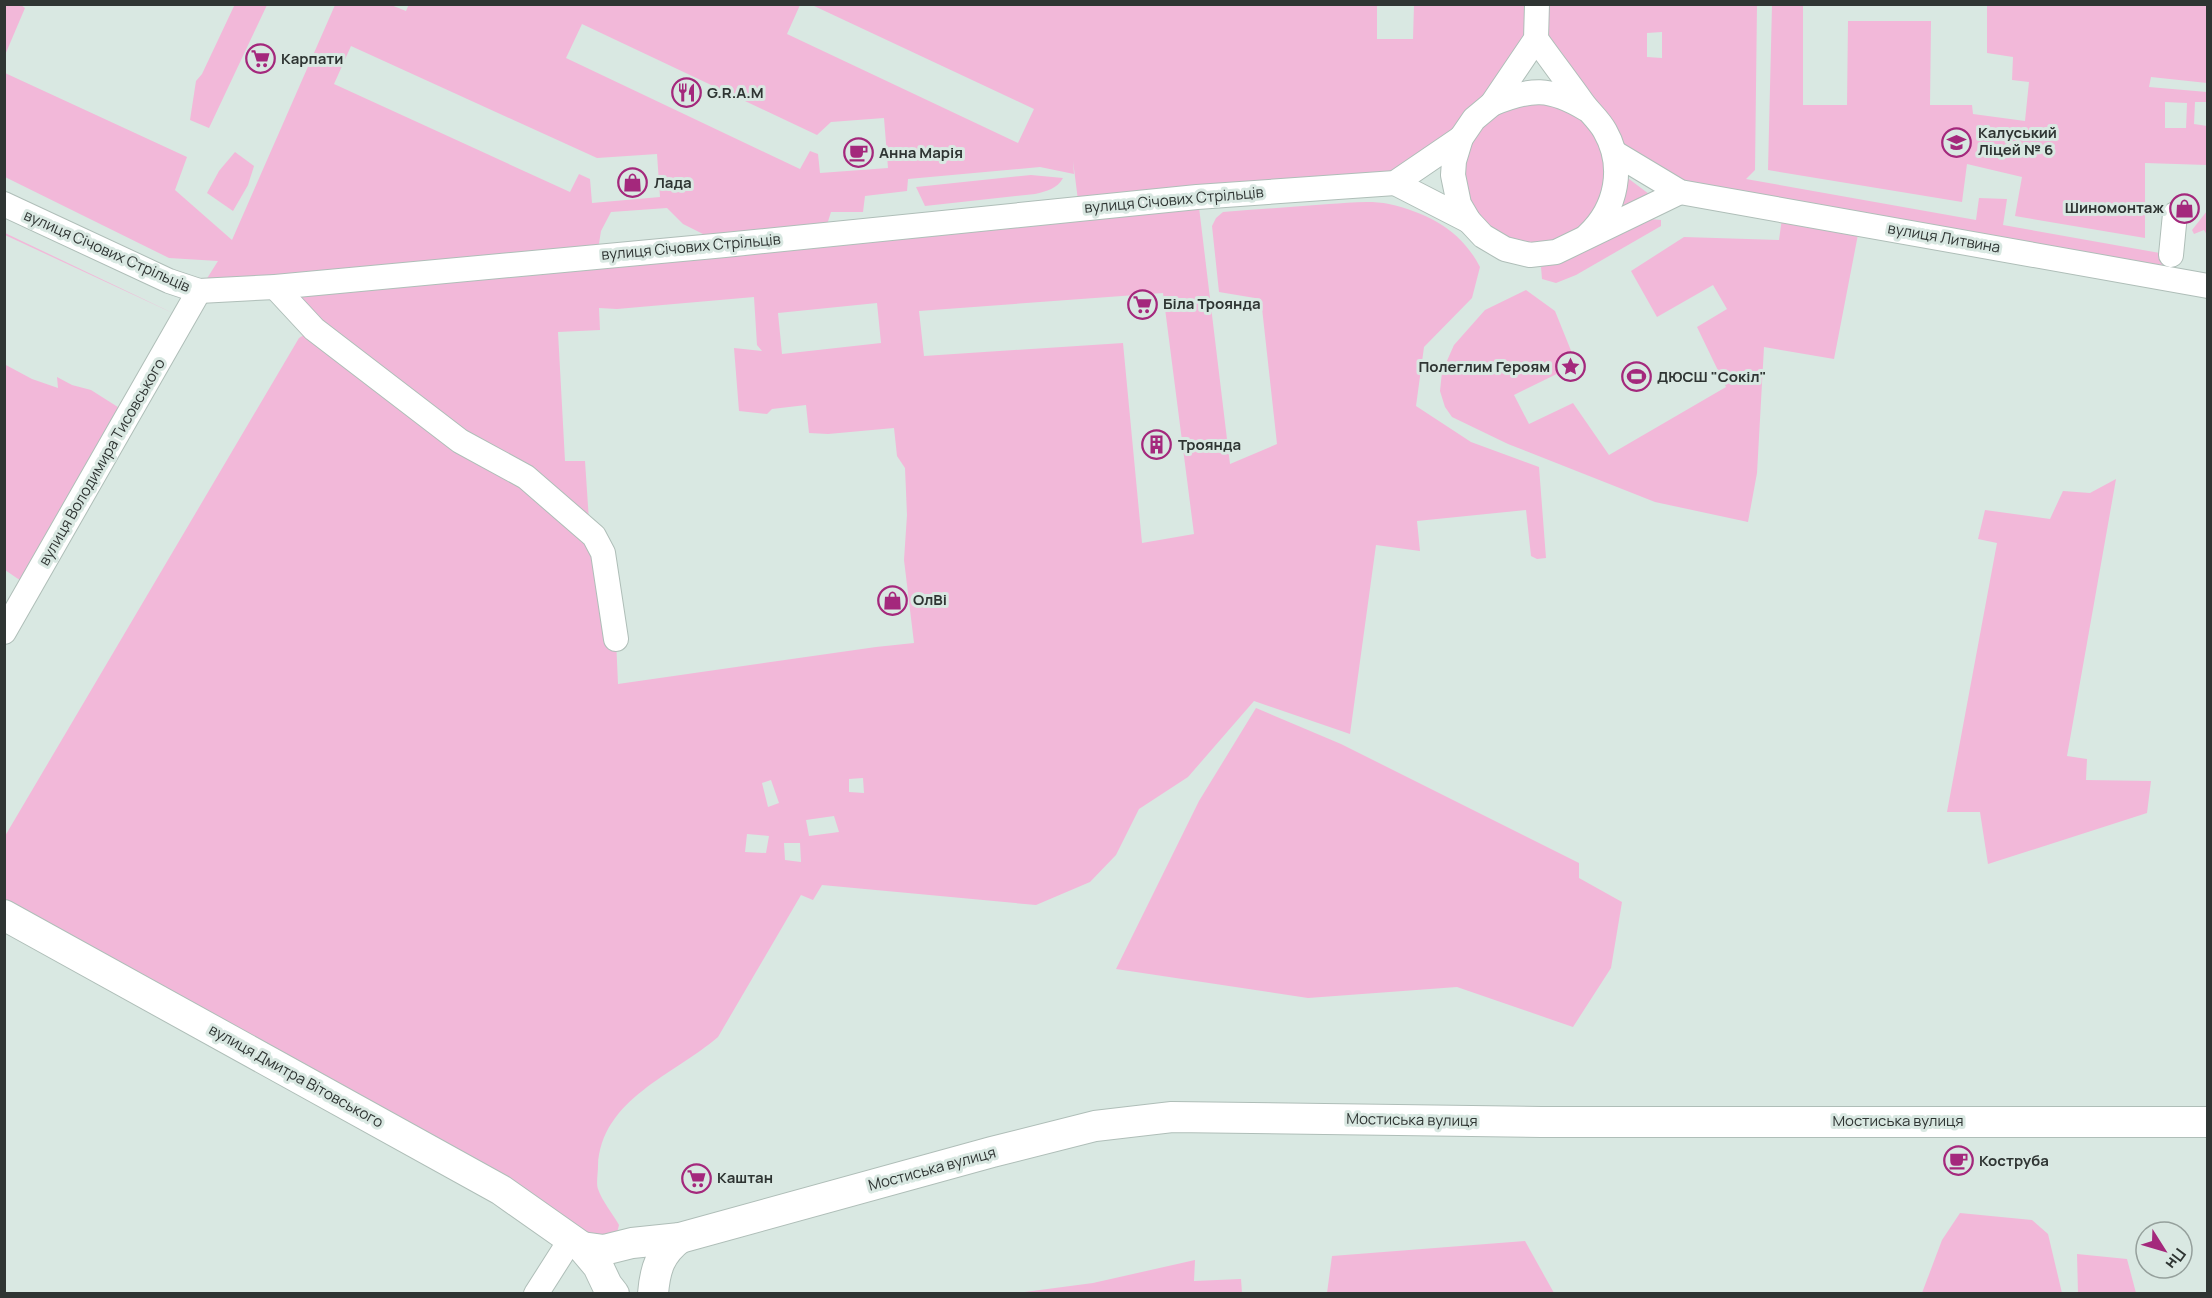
<svg xmlns="http://www.w3.org/2000/svg" width="2212" height="1298" font-family="Manrope,sans-serif">
	<style>
		.green { fill: #f2b8d9; fill-rule: evenodd }
		.lines { fill: none; stroke-linecap: round; stroke-linejoin: round }
		.minor-casing { stroke: #afbeb8; stroke-width: 26 }
		.major-casing { stroke: #afbeb8; stroke-width: 32 }
		.minor { stroke: #fff; stroke-width: 24 }
		.major { stroke: #fff; stroke-width: 30 }
		.labels { text-anchor: middle; stroke-width: 6; stroke-linejoin: round; paint-order: stroke }
		.poi-label { font-size: 15px; font-weight: bold; fill: #2f3533; stroke: #d9e8e2; text-anchor: start }
		.street-label { font-size: 15px; fill: #2f3533; stroke: #d9e8e2 }
	</style>
	<rect width="100%" height="100%" fill="#d9e8e2"/>
	<g class="green">
		<polygon points="5,4 21,5 25,8 5,55"/>
		<polygon points="235,4 267,5 209,128 190,120 196,81 202,74"/>
		<path d="M409,4L800,5L787,34L1018,143L1034,109L812,5H1377V39H1413L1414,5H1757L1755,170L1746,179L1976,220L1979,198L2007,199L2003,225L2171,255L2172,279L1860,224L1834,359L1764,347L1757,473L1748,522L1655,502L1508,444L1452,417L1445,407L1440,391L1442,372L1454,345L1485,310L1526,290L1555,311L1574,358L1571,367L1514,395L1529,424L1573,403L1609,455L1726,387L1697,327L1727,309L1713,285L1657,317L1631,271L1684,237L1779,240L1783,211L1680,192L1615,153L1536,39L1492,104L1395,183L1198,199L1230,464L1277,444L1261,299L1219,292L1212,226L1216,218L1223,212C1258,209 1294,207 1329,204C1348,203 1370,200 1389,204C1428,213 1461,230 1480,267L1472,298L1424,347L1416,406L1471,442L1539,467L1546,558L1537,559L1531,556L1526,510L1417,521L1420,551L1376,545L1350,734L1254,701L1188,777L1139,809L1116,855L1090,882L1036,905L822,885L813,900L801,895L718,1037C674,1075 601,1099 598,1166C598,1173 596,1183 598,1189C602,1201 613,1214 619,1225L617,1233L597,1237L571,1225L5,903V836L299,338L314,329L275,287L199,291L218,261L169,258L5,177V73L187,157L175,190L232,240L335,5H391L406,11ZM582,24L817,135L831,122L884,118L888,168L820,173L818,154L810,151L800,169L566,58ZM1662,32V58L1647,57V33ZM351,46L597,158L657,154L660,197L592,203L590,179L579,174L570,192L334,84ZM1073,161L1079,208L824,234L831,212H863L865,196L907,191L908,179L1040,167L1074,174ZM667,208L683,224L723,244L597,256L601,231L611,212ZM1163,293L1194,534L1142,543L1123,343L924,356L919,311ZM754,297L757,345L762,351L734,348L739,411L767,414L772,409L806,405L809,433L828,434L894,428L897,456L905,468L907,515L904,560L914,643L876,647L618,684L616,639L589,521L585,461H565L558,332L600,330L599,308L617,309ZM877,303L881,343L782,354L778,313ZM863,778L864,793L849,792V779ZM771,780L779,803L768,807L762,783ZM834,816L839,832L809,836L806,820ZM747,834L769,836L766,853L745,852ZM784,843H800L801,862L785,860Z"/>
		<path d="M1772,5H1803V105H1847L1848,21H1931L1930,105H1972L1973,114L2025,121L2029,82L2012,80L2013,57L1987,53V5H2207V83L2151,77L2149,87L2207,92V102H2195L2194,124L2207,126V165L2145,163V238L2015,216L2022,177L1967,164L1962,202L1768,170ZM2165,102L2187,103L2186,128H2165Z"/>
		<circle cx="1535" cy="172" r="70"/>
		<polygon points="235,152 254,166 248,185 233,211 207,193 219,171"/>
		<polygon points="1621,173 1653,197 1611,211"/>
		<path d="M1031,175L1063,178C1057,189 1047,191 1035,194L925,206L916,187Z"/>
		<polygon points="2207,211 2207,235 2204,230 2194,234 2192,230"/>
		<polygon points="1649,219 1661,220 1661,226 1576,275 1556,283 1542,279 1541,267"/>
		<polygon points="5,233 179,316 5,235"/>
		<polygon points="4,364 32,379 58,388 57,377 72,385 91,390 121,409 30,587 5,570"/>
		<polygon points="2116,479 2067,756 2087,759 2086,780 2151,781 2147,813 1988,864 1980,812 1947,812 1997,543 1978,539 1985,510 2050,519 2063,491 2090,493"/>
		<polygon points="1256,708 1341,744 1579,863 1579,878 1622,902 1611,968 1573,1027 1457,987 1308,998 1116,969 1199,801"/>
		<polygon points="1960,1213 2032,1220 2048,1234 2062,1293 1922,1293 1942,1240"/>
		<polygon points="1525,1241 1554,1293 1327,1293 1332,1256"/>
		<polygon points="2077,1254 2127,1259 2136,1293 2078,1293"/>
		<polygon points="1195,1260 1194,1281 1241,1279 1242,1293 1017,1293 1093,1283"/>
	</g>
	<g class="lines">
		<defs>
			<g id="minor">
				<polyline points="1537,4 1536,39 1492,104 1474,119 1461,138 1454,161 1453,175 1459,204 1469,221 1483,236 1505,249 1530,255 1556,252 1680,192"/>
				<path d="M1536,39C1551,60 1567,81 1582,102C1589,112 1599,120 1605,131C1625,166 1617,208 1588,235"/>
				<path d="M1492,104C1531,88 1550,87 1586,109"/>
				<polyline points="1615,153 1680,192 2208,286"/>
				<polyline points="1395,183 1469,221"/>
				<polyline points="4,204 169,281 199,291 275,287 725,245 1197,197 1395,183 1461,138"/>
				<polyline points="2171,255 2175,214"/>
				<polyline points="275,287 314,329 460,441 526,477 594,536 603,553 616,639"/>
				<polyline points="4,632 199,291"/>
				<polyline points="536,1294 571,1239"/>
			</g>
			<g id="major">
				<polyline points="4,915 501,1190 582,1247 598,1266 607,1285 614,1294"/>
				<polyline points="582,1247 604,1250 632,1243 680,1238 992,1152 1095,1126 1172,1117 1542,1122 2208,1122"/>
				<path d="M653,1294C655,1269 660,1253 680,1238"/>
			</g>
		</defs>
		<use href="#minor" class="minor-casing"/>
		<use href="#major" class="major-casing"/>
		<use href="#minor" class="minor"/>
		<use href="#major" class="major"/>
	</g>
	<defs>
		<symbol id="supermarket-ring" viewBox="-11 -11 22 22"><circle r="9.5" fill="#d9e8e2" stroke="#a4287c" stroke-width="1.5"/><path d="M-6-5.5h2.5l.6 2H6L4.5 2H-2.5L-4.4-4H-6ZM-1.5 3.2a1.3 1.3 0 1 0 .1 0ZM3 3.2a1.3 1.3 0 1 0 .1 0Z" fill="#a4287c"/></symbol>
		<symbol id="restaurant-ring" viewBox="-11 -11 22 22"><circle r="9.5" fill="#d9e8e2" stroke="#a4287c" stroke-width="1.5"/><path d="M-5-6h1v4h1v-4h1v4h1v-4h1v5L-1.5 .5V6h-2V.5L-5-1ZM5-6V6H3V1.5H1.5Q1.5-4 5-6Z" fill="#a4287c"/></symbol>
		<symbol id="school-ring" viewBox="-11 -11 22 22"><circle r="9.5" fill="#d9e8e2" stroke="#a4287c" stroke-width="1.5"/><path d="M0-5L7-2L0 1L-7-2ZM-4 1L0 2.5L4 1V4Q0 6-4 4Z" fill="#a4287c"/></symbol>
		<symbol id="cafe-ring" viewBox="-11 -11 22 22"><circle r="9.5" fill="#d9e8e2" stroke="#a4287c" stroke-width="1.5"/><path d="M-5.5-4.5H6V0H3Q3 3.5 0 3.5H-2.5Q-5.5 3.5-5.5 0ZM3-3.2v2h1.7v-2ZM-6 4.5H4V6H-6Z" fill="#a4287c"/></symbol>
		<symbol id="shop-ring" viewBox="-11 -11 22 22"><circle r="9.5" fill="#d9e8e2" stroke="#a4287c" stroke-width="1.5"/><path d="M-5-2.5h2.3a2.7 3.5 0 0 1 5.4 0H5L5.5 6h-11ZM-1.5-2.5h3a1.5 2.3 0 0 0-3 0Z" fill="#a4287c"/></symbol>
		<symbol id="sight-ring" viewBox="-11 -11 22 22"><circle r="9.5" fill="#d9e8e2" stroke="#a4287c" stroke-width="1.5"/><path d="M0-6L1.8-2.2L6-1.7L2.9 1.2L3.7 5.4L0 3.3L-3.7 5.4L-2.9 1.2L-6-1.7L-1.8-2.2Z" fill="#a4287c"/></symbol>
		<symbol id="stadium-ring" viewBox="-11 -11 22 22"><circle r="9.5" fill="#d9e8e2" stroke="#a4287c" stroke-width="1.5"/><path d="M0-5a6.5 5 0 1 0 0 10a6.5 5 0 1 0 0-10ZM-3.5-1.8h7v3.6h-7Z" fill="#a4287c"/></symbol>
		<symbol id="building-ring" viewBox="-11 -11 22 22"><circle r="9.5" fill="#d9e8e2" stroke="#a4287c" stroke-width="1.5"/><path d="M-4-6H4V6H1V3H-1V6H-4ZM-2.5-4.3h1.7v1.8h-1.7ZM.8-4.3h1.7v1.8H.8ZM-2.5-1h1.7V.8h-1.7ZM.8-1h1.7V.8H.8Z" fill="#a4287c"/></symbol>
	</defs>
	<g fill-rule="evenodd">
		<use href="#supermarket-ring" x="244" y="42" width="33" height="33"/>
		<use href="#restaurant-ring" x="670" y="76" width="33" height="33"/>
		<use href="#school-ring" x="1940" y="126" width="33" height="33"/>
		<use href="#cafe-ring" x="842" y="136" width="33" height="33"/>
		<use href="#shop-ring" x="616" y="166" width="33" height="33"/>
		<use href="#shop-ring" x="2168" y="192" width="33" height="33"/>
		<use href="#supermarket-ring" x="1126" y="288" width="33" height="33"/>
		<use href="#sight-ring" x="1554" y="350" width="33" height="33"/>
		<use href="#stadium-ring" x="1620" y="360" width="33" height="33"/>
		<use href="#building-ring" x="1140" y="428" width="33" height="33"/>
		<use href="#shop-ring" x="876" y="584" width="33" height="33"/>
		<use href="#cafe-ring" x="1942" y="1144" width="33" height="33"/>
		<use href="#supermarket-ring" x="680" y="1162" width="33" height="33"/>
	</g>
	<g class="labels">
		<g class="poi-label">
			<text x="281" y="64">Карпати</text>
			<text x="707" y="98">G.R.A.M</text>
			<text x="1978" y="138">Калуський<tspan x="1978" dy="17">Ліцей № 6</tspan></text>
			<text x="879" y="158">Анна Марія</text>
			<text x="654" y="188">Лада</text>
			<text x="2164" y="213" text-anchor="end">Шиномонтаж</text>
			<text x="1163" y="309">Біла Троянда</text>
			<text x="1550" y="372" text-anchor="end">Полеглим Героям</text>
			<text x="1657" y="382">ДЮСШ "Сокіл"</text>
			<text x="1178" y="450">Троянда</text>
			<text x="913" y="605">ОлВі</text>
			<text x="1979" y="1166">Коструба</text>
			<text x="717" y="1183">Каштан</text>
		</g>
		<g class="street-label">
			<text transform="translate(1174 200) rotate(-5)" y="5">вулиця Січових Стрільців</text>
			<text transform="translate(1944 238) rotate(10)" y="5">вулиця Литвина</text>
			<text transform="translate(691 247) rotate(-5)" y="5">вулиця Січових Стрільців</text>
			<text transform="translate(107 251) rotate(24)" y="5">вулиця Січових Стрільців</text>
			<text transform="translate(102 462) rotate(-60)" y="5">вулиця Володимира Тисовського</text>
			<text transform="translate(296 1076) rotate(29)" y="5">вулиця Дмитра Вітовського</text>
			<text transform="translate(1412 1120) rotate(1)" y="5">Мостиська вулиця</text>
			<text x="1898" y="1126">Мостиська вулиця</text>
			<text transform="translate(932 1169) rotate(-15)" y="5">Мостиська вулиця</text>
		</g>
	</g>
	<rect width="2212" height="1298" fill="none" stroke="#2f3533" stroke-width="12"/>
	<g transform="translate(2164 1250) rotate(127)"><circle r="28" fill="#d9e8e2" stroke="#95a09c" stroke-width="1.5"/>
	<path d="M0-4.5L10 22L0 15L-10 22Z" fill="#a4287c"/>
	<text y="-9" font-size="16" font-weight="bold" text-anchor="middle" fill="#2f3533">Пн</text>
	</g>
</svg>
